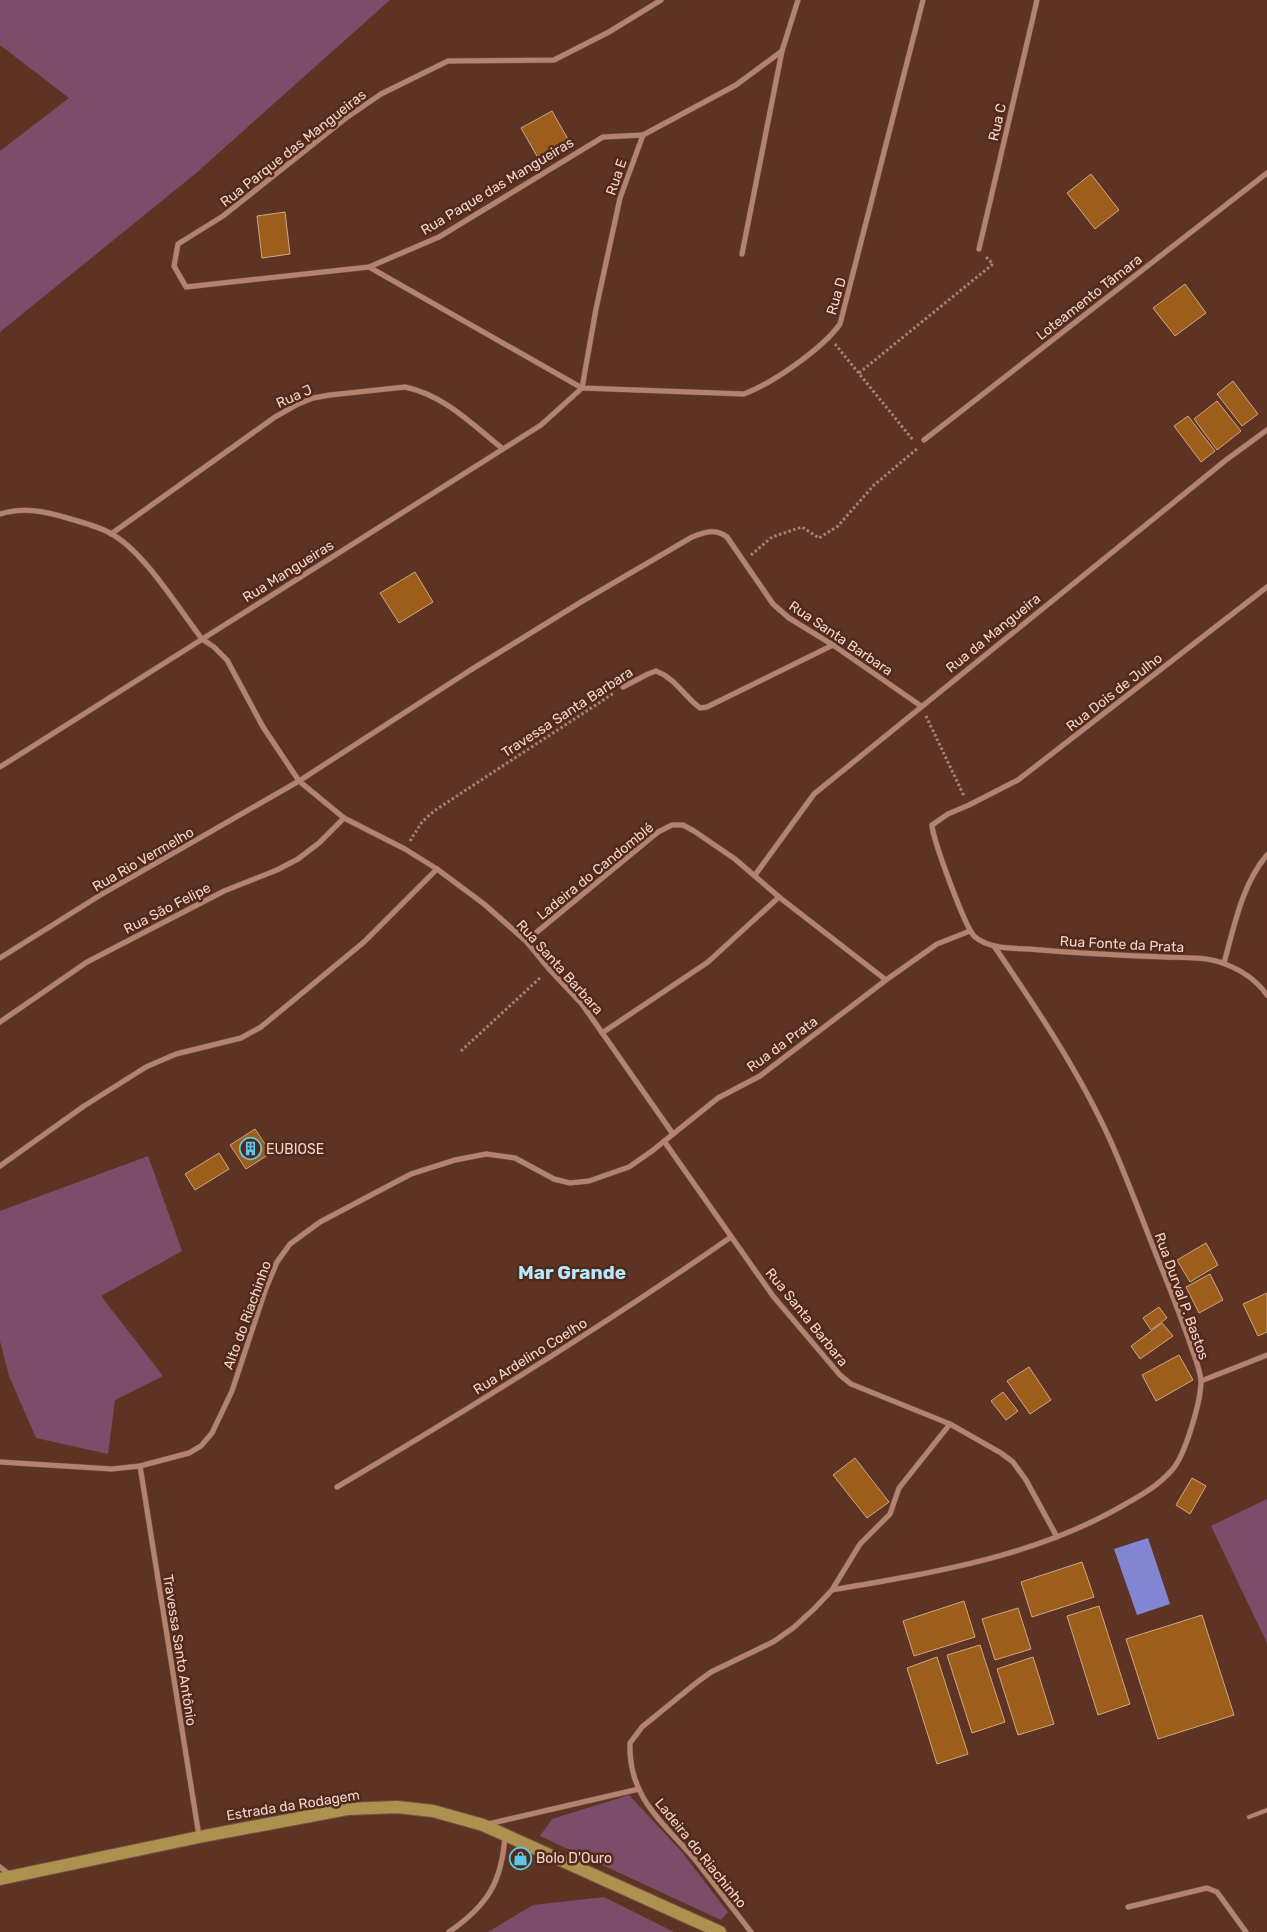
<svg xmlns="http://www.w3.org/2000/svg" width="1267" height="1932" font-family="Rubik,sans-serif">
	<style>
		.green { fill: #7c4d6b }
		.water { fill: #8285d1 }
		.building { fill: #9e5e1b; stroke: #cea684 }
		.lines { fill: none; stroke-linecap: round; stroke-linejoin: round }
		.service-casing { stroke: #765244; stroke-width: 5 }
		.minor-casing { stroke: #765244; stroke-width: 6 }
		.primary-casing { stroke: #765244; stroke-width: 14 }
		.path { stroke: #a58275; stroke-width: 3; stroke-dasharray: 2.5 2.5; stroke-linecap: butt }
		.service { stroke: #b38370; stroke-width: 4 }
		.minor { stroke: #b38370; stroke-width: 5 }
		.primary { stroke: #ac914f; stroke-width: 12 }
		.labels { text-anchor: middle; stroke-width: 5; stroke-linejoin: round; paint-order: stroke }
		.street-label { font-size: 14px; fill: #f1d6cc; stroke: #52291a }
		.poi-label { font-size: 14px; fill: #f1d6cc; stroke: #52291a; text-anchor: start }
		.district-label { font-size: 19px; font-weight: bold; fill: #b5eafd; stroke: #52291a }
	</style>
	<rect width="100%" height="100%" fill="#5d3424"/>
	<g class="green">
		<polygon points="0,0 390,0 195,174 0,332 0,151 69,98 0,45"/>
		<polygon points="148,1156 182,1251 101,1296 163,1376 115,1400 108,1454 36,1438 9,1376 0,1341 0,1211"/>
		<polygon points="1267,1499 1267,1643 1211,1526"/>
		<polygon points="629,1795 681,1851 728,1912 721,1920 540,1836 552,1819"/>
		<polygon points="604,1897 674,1932 488,1932 533,1905"/>
	</g>
	<polygon class="water" points="1148,1538 1170,1604 1137,1615 1114,1549"/>
	<g class="building">
		<polygon points="552,111 569,141 538,158 521,128"/>
		<polygon points="1091,174 1119,210 1095,229 1067,193"/>
		<polygon points="285,212 290,254 262,258 257,216"/>
		<polygon points="1185,284 1206,313 1175,336 1153,308"/>
		<polygon points="1233,381 1258,414 1242,426 1217,394"/>
		<polygon points="1217,401 1241,431 1217,450 1194,419"/>
		<polygon points="1188,416 1215,451 1201,462 1174,426"/>
		<polygon points="415,572 433,602 399,623 380,593"/>
		<polygon points="255,1129 271,1153 246,1169 230,1145"/>
		<polygon points="219,1153 229,1169 195,1190 185,1174"/>
		<polygon points="1206,1243 1218,1265 1190,1282 1177,1260"/>
		<polygon points="1210,1274 1223,1300 1199,1313 1186,1287"/>
		<polygon points="1267,1293 1267,1332 1258,1336 1243,1304"/>
		<polygon points="1159,1307 1167,1318 1151,1330 1143,1318"/>
		<polygon points="1162,1323 1173,1336 1140,1359 1131,1346"/>
		<polygon points="1179,1355 1193,1380 1156,1401 1142,1375"/>
		<polygon points="1029,1367 1051,1400 1030,1414 1007,1381"/>
		<polygon points="1003,1392 1018,1411 1006,1420 991,1401"/>
		<polygon points="855,1458 889,1502 867,1518 833,1475"/>
		<polygon points="1192,1478 1206,1486 1190,1514 1176,1505"/>
		<polygon points="1082,1562 1094,1597 1032,1617 1021,1582"/>
		<polygon points="964,1601 975,1637 914,1656 903,1621"/>
		<polygon points="1099,1606 1130,1704 1098,1715 1067,1616"/>
		<polygon points="1018,1608 1031,1649 995,1660 982,1619"/>
		<polygon points="1202,1615 1234,1715 1158,1739 1126,1639"/>
		<polygon points="980,1645 1005,1722 972,1733 947,1655"/>
		<polygon points="937,1657 968,1754 937,1764 907,1668"/>
		<polygon points="1033,1657 1054,1724 1018,1735 997,1669"/>
	</g>
	<g class="lines">
		<defs>
			<polyline id="service" points="1249,1817 1267,1810"/>
			<g id="minor">
				<polyline points="643,135 603,137 439,237 369,267 186,287 174,266 178,244 223,216 346,118 381,94 448,61 554,60 609,32 661,0"/>
				<polyline points="979,249 1037,0"/>
				<polyline points="742,254 782,51 798,0"/>
				<path d="M369,267L582,388L744,394C773,383 822,349 840,324L923,0"/>
				<polyline points="582,388 596,309 620,198 643,135 736,85 782,51"/>
				<polyline points="924,440 1267,173"/>
				<path d="M0,514C23,507 45,511 67,518C82,522 97,526 110,533C144,551 178,608 202,639L214,647L227,660L263,727L299,781L344,818L405,849L437,869L484,904L526,941L549,969L582,1004L673,1134"/>
				<path d="M111,534L275,417L298,404L313,398L330,395L405,387C444,395 473,425 503,449"/>
				<path d="M1267,587L1018,780L969,805L948,814L932,825C933,840 966,930 975,937C990,949 1011,948 1029,949C1073,953 1118,955 1162,957C1182,958 1207,956 1225,964C1241,970 1257,981 1267,995"/>
				<path d="M623,687L648,674L656,671C675,678 684,696 700,708L707,707L833,645"/>
				<polyline points="0,767 541,425 582,388"/>
				<polyline points="755,875 814,794 1226,460 1267,430"/>
				<polyline points="526,941 658,832 672,825 683,825 694,831 735,859 779,897 886,980"/>
				<path d="M0,958L102,894L299,781L469,671L581,602L692,537C705,532 716,528 727,537L773,604L789,618L833,645L921,706"/>
				<path d="M1224,963C1234,927 1242,884 1267,855"/>
				<polyline points="0,1022 87,962 224,891 277,870 298,859 319,843 344,818"/>
				<polyline points="602,1033 708,962 779,897"/>
				<polyline points="664,1141 773,1296 840,1375 851,1384 950,1424 1001,1453 1013,1462 1026,1480 1057,1537"/>
				<polyline points="0,1166 84,1106 146,1067 176,1054 241,1038 261,1027 364,942 437,869"/>
				<polyline points="1201,1381 1267,1355"/>
				<polyline points="0,1462 112,1469 140,1466 189,1453 201,1446 212,1433 232,1391 266,1288 277,1262 290,1244 320,1222 411,1174 455,1160 486,1154 515,1158 554,1179 570,1183 589,1181 629,1167 652,1151 718,1098 760,1076 886,980 937,944 970,931"/>
				<polyline points="140,1466 199,1836"/>
				<path d="M337,1487C471,1408 603,1326 731,1237"/>
				<path d="M832,1590C931,1573 1034,1557 1122,1506C1140,1496 1158,1486 1172,1470C1185,1456 1201,1401 1201,1381C1200,1368 1193,1353 1189,1340C1181,1318 1173,1296 1164,1274C1146,1230 1130,1185 1111,1142C1080,1073 1037,1009 994,946"/>
				<polyline points="488,1824 639,1789"/>
				<polyline points="0,1867 10,1875"/>
				<polyline points="1128,1907 1207,1888 1217,1892 1246,1932"/>
				<path d="M449,1932C488,1905 502,1882 505,1835"/>
				<path d="M751,1932C733,1909 715,1885 697,1862C666,1824 628,1800 630,1743L642,1727L696,1683L711,1672L773,1642L793,1628L814,1609L832,1590L860,1544L890,1514L899,1488L950,1424"/>
			</g>
			<polyline id="primary" points="0,1879 199,1837 347,1809 397,1807 433,1811 483,1825 720,1932"/>
		</defs>
		<use href="#service" class="service-casing"/>
		<use href="#minor" class="minor-casing"/>
		<use href="#primary" class="primary-casing"/>
		<g class="path">
			<polyline points="835,344 913,440"/>
			<polyline points="859,373 993,264 986,257"/>
			<polyline points="751,555 772,537 802,527 819,538 838,526 873,486 918,448"/>
			<polyline points="926,716 964,796"/>
			<polyline points="410,841 422,822 434,811 614,693"/>
			<polyline points="461,1051 541,977"/>
		</g>
		<use href="#service" class="service"/>
		<use href="#minor" class="minor"/>
		<use href="#primary" class="primary"/>
	</g>
	<defs>
		<symbol id="building-ring" viewBox="-11 -11 22 22"><circle r="9.5" fill="#52291a" stroke="#5dc7e8" stroke-width="1.5"/><path d="M-4-6H4V6H1V3H-1V6H-4ZM-2.5-4.3h1.7v1.8h-1.7ZM.8-4.3h1.7v1.8H.8ZM-2.5-1h1.7V.8h-1.7ZM.8-1h1.7V.8H.8Z" fill="#5dc7e8"/></symbol>
		<symbol id="shop-ring" viewBox="-11 -11 22 22"><circle r="9.5" fill="#52291a" stroke="#5dc7e8" stroke-width="1.5"/><path d="M-5-2.5h2.3a2.7 3.5 0 0 1 5.4 0H5L5.5 6h-11ZM-1.5-2.5h3a1.5 2.3 0 0 0-3 0Z" fill="#5dc7e8"/></symbol>
	</defs>
	<g fill-rule="evenodd">
		<use href="#building-ring" x="238" y="1136" width="25" height="25"/>
		<use href="#shop-ring" x="508" y="1846" width="25" height="25"/>
	</g>
	<g class="labels">
		<g class="street-label">
			<text transform="translate(997 122) rotate(-77)" y="5">Rua C</text>
			<text transform="translate(293 148) rotate(-38)" y="5">Rua Parque das Mangueiras</text>
			<text transform="translate(616 177) rotate(-71)" y="5">Rua E</text>
			<text transform="translate(497 186) rotate(-31)" y="5">Rua Paque das Mangueiras</text>
			<text transform="translate(836 296) rotate(-74)" y="5">Rua D</text>
			<text transform="translate(1089 297) rotate(-38)" y="5">Loteamento Tâmara</text>
			<text transform="translate(294 396) rotate(-24)" y="5">Rua J</text>
			<text transform="translate(288 571) rotate(-32)" y="5">Rua Mangueiras</text>
			<text transform="translate(993 633) rotate(-39)" y="5">Rua da Mangueira</text>
			<text transform="translate(841 638) rotate(34)" y="5">Rua Santa Barbara</text>
			<text transform="translate(1114 692) rotate(-38)" y="5">Rua Dois de Julho</text>
			<text transform="translate(567 712) rotate(-33)" y="5">Travessa Santa Barbara</text>
			<text transform="translate(143 859) rotate(-30)" y="5">Rua Rio Vermelho</text>
			<text transform="translate(595 871) rotate(-39)" y="5">Ladeira do Candomblé</text>
			<text transform="translate(167 908) rotate(-27)" y="5">Rua São Felipe</text>
			<text transform="translate(1122 944) rotate(3)" y="5">Rua Fonte da Prata</text>
			<text transform="translate(560 967) rotate(48)" y="5">Rua Santa Barbara</text>
			<text transform="translate(782 1044) rotate(-36)" y="5">Rua da Prata</text>
			<text transform="translate(1182 1296) rotate(70)" y="5">Rua Durval P. Bastos</text>
			<text transform="translate(247 1315) rotate(-70)" y="5">Alto do Riachinho</text>
			<text transform="translate(807 1317) rotate(51)" y="5">Rua Santa Barbara</text>
			<text transform="translate(530 1356) rotate(-32)" y="5">Rua Ardelino Coelho</text>
			<text transform="translate(180 1650) rotate(81)" y="5">Travessa Santo Antônio</text>
			<text transform="translate(293 1805) rotate(-9)" y="5">Estrada da Rodagem</text>
			<text transform="translate(701 1853) rotate(51)" y="5">Ladeira do Riachinho</text>
		</g>
		<g class="poi-label">
			<text x="266" y="1154">EUBIOSE</text>
			<text x="536" y="1863">Bolo D'Ouro</text>
		</g>
		<g class="district-label">
			<text x="572" y="1279">Mar Grande</text>
		</g>
	</g>
</svg>
